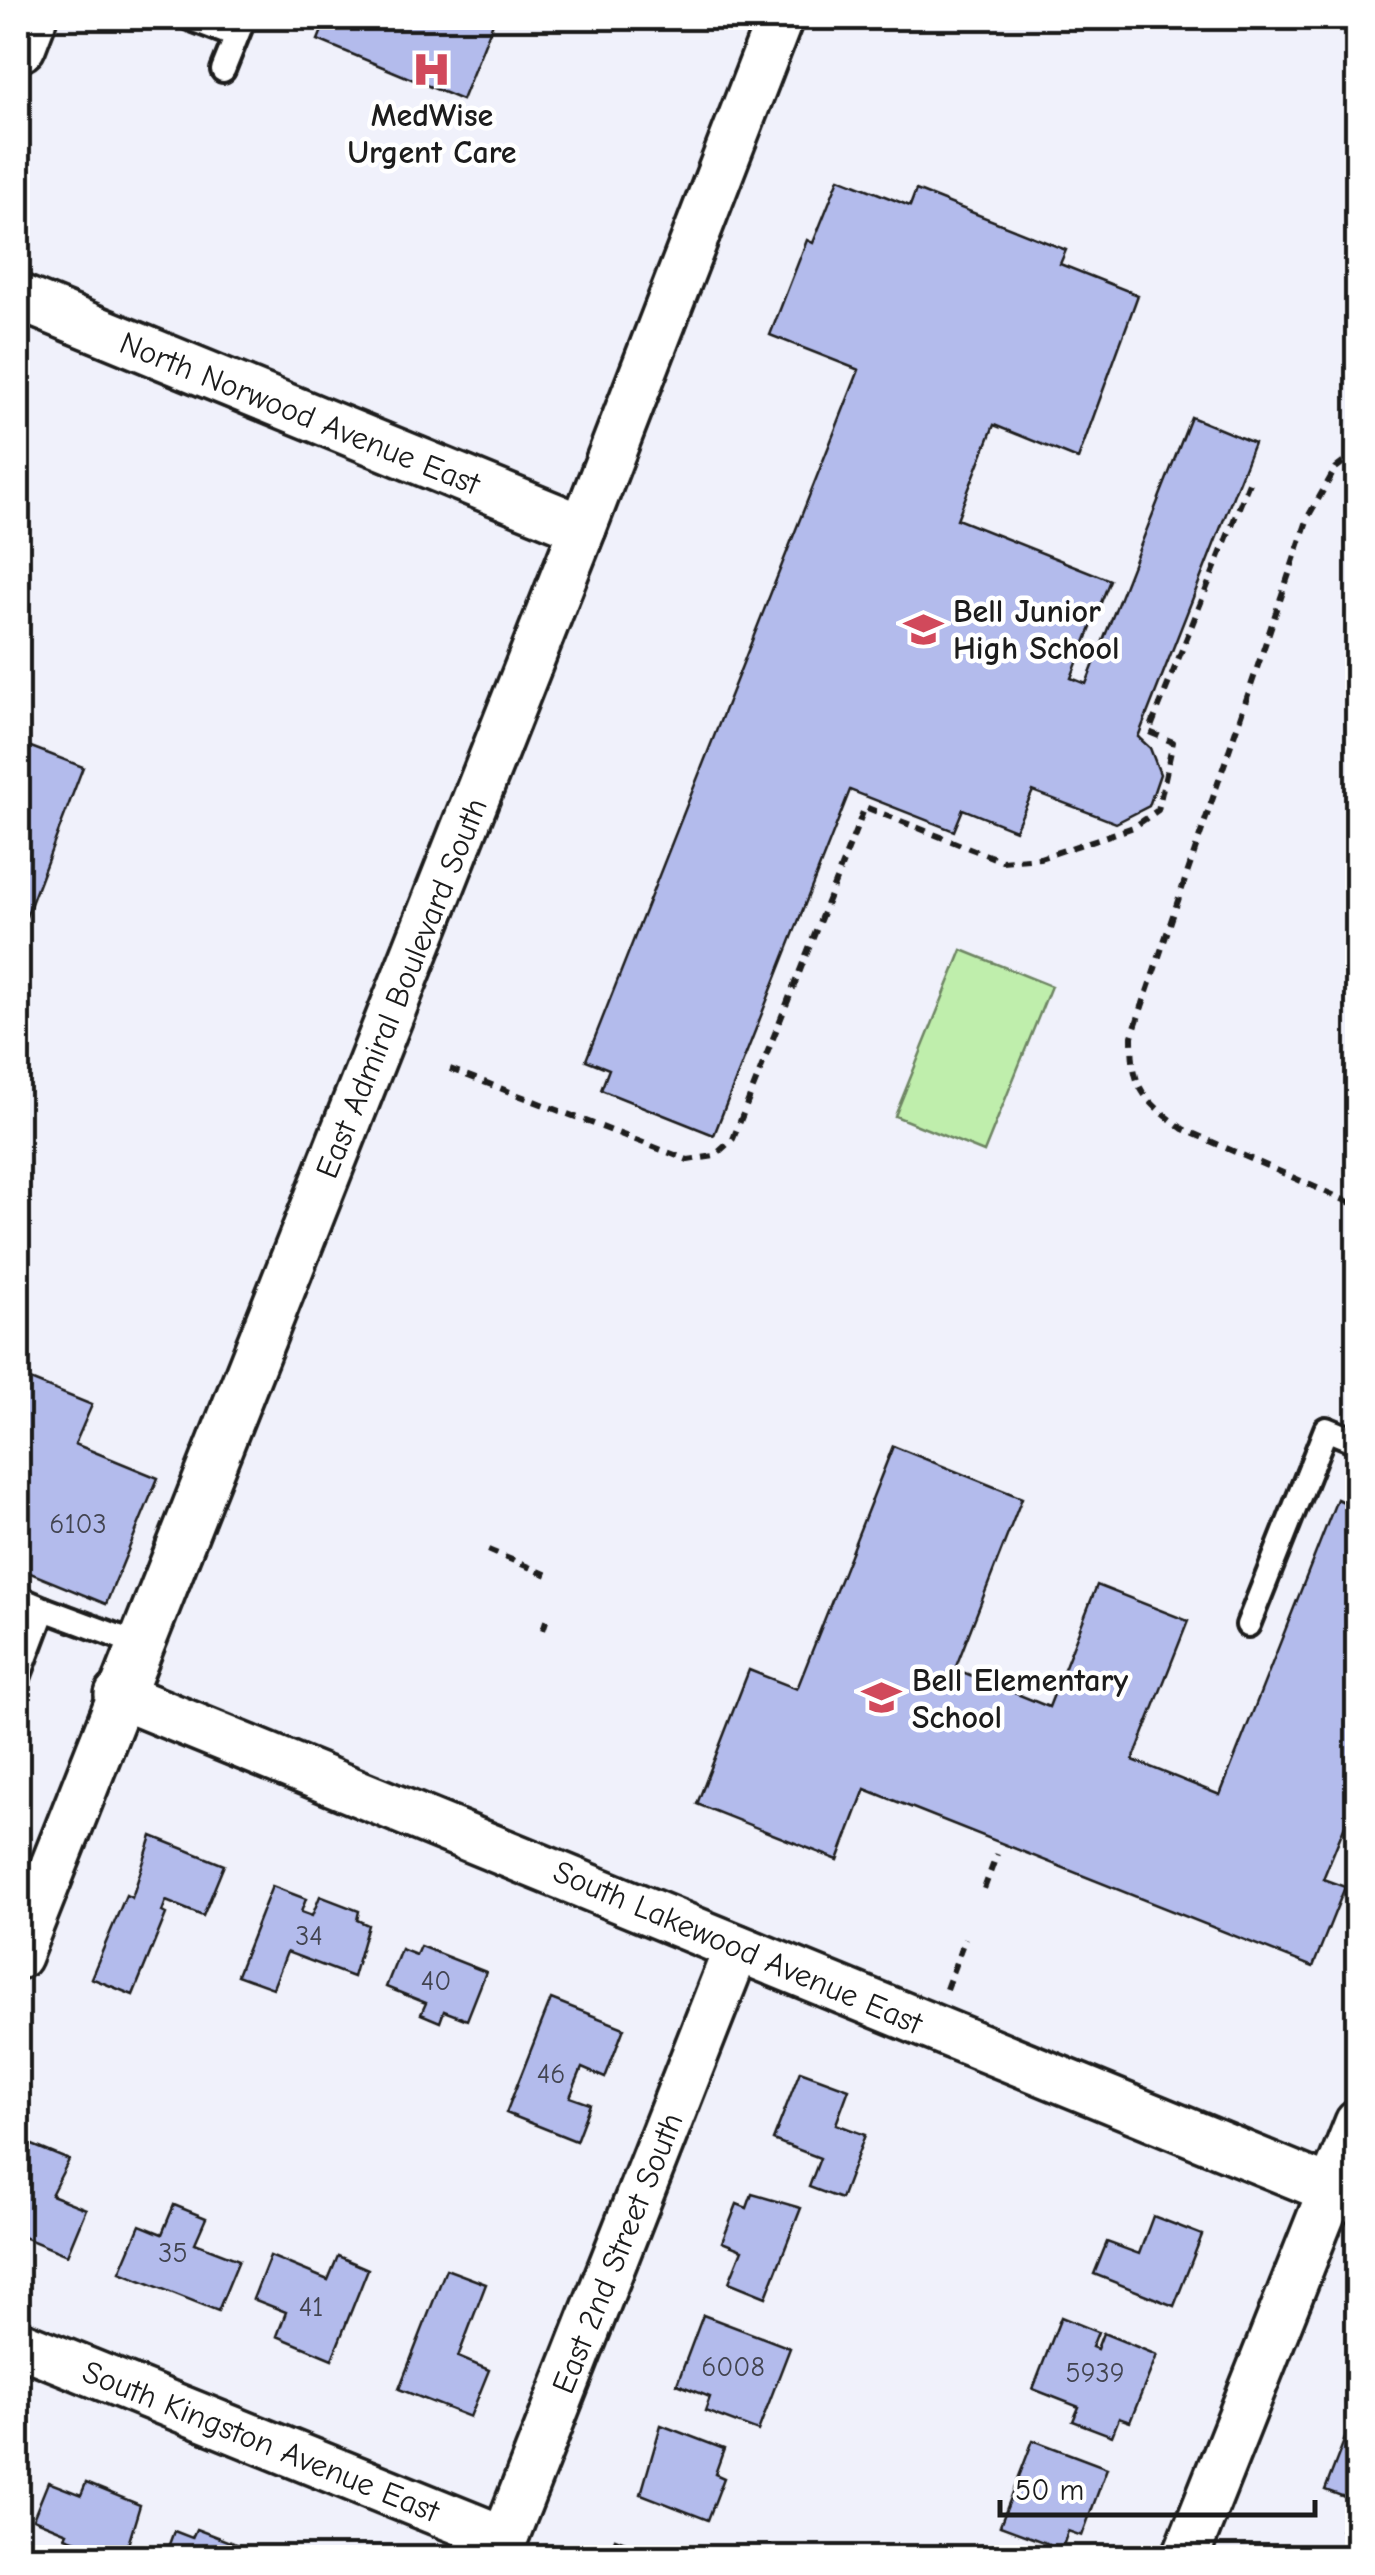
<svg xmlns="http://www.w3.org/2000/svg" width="1375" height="2575" font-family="'Comic Neue',sans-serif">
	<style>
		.green { fill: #bfeeac; stroke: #6e8564; stroke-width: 2.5 }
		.building { fill: #b3bbec; stroke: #1c1c1c; stroke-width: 2.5 }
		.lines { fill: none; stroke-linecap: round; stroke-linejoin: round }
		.lane-casing { stroke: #1c1c1c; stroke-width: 30 }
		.street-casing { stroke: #1c1c1c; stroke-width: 52 }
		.secondary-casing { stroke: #1c1c1c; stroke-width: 62 }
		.path { stroke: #1c1c1c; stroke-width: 6; stroke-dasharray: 10 8; stroke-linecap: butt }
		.lane { stroke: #fff; stroke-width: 22 }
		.street { stroke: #fff; stroke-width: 45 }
		.secondary { stroke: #fff; stroke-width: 55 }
		.labels { text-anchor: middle; stroke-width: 9; stroke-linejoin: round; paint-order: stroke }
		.number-label { font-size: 28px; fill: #424450 }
		.poi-label { font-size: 32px; font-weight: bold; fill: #1c1c1c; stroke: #fff; text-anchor: start }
		.street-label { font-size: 32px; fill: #1c1c1c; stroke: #fff }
	</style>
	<rect width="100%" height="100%" fill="#f0f1fb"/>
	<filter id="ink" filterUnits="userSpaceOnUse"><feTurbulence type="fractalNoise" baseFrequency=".01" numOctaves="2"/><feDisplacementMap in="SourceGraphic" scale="20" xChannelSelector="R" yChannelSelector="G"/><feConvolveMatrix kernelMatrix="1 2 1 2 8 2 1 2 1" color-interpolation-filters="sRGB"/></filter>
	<g filter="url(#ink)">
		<polygon class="green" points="962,950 1051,986 984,1152 895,1116"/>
		<g class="building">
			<polygon points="327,18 495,18 462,100 318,40"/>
			<polygon points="839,178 910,206 916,190 1066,250 1060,264 1138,295 1078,459 994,425 957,519 1110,580 1071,678 1086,684 1191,417 1254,443 1138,737 1150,748 1160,774 1149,806 1116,823 1033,791 1015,830 963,809 954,831 850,790 714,1135 601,1090 609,1069 586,1060 859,370 770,335 807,240 813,243"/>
			<polygon points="18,742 83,767 18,938"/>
			<polygon points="18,1375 92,1405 75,1444 158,1478 106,1604 18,1568"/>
			<polygon points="893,1446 1022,1498 955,1669 1049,1707 1097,1585 1188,1621 1133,1760 1220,1795 1337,1499 1358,1508 1358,1793 1323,1879 1345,1887 1313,1967 865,1789 838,1860 697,1804 749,1670 797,1689"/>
			<polygon points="152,1836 224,1865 203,1916 166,1901 162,1912 166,1914 133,1995 91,1978 126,1895 132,1898"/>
			<polygon points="272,1886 306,1899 301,1912 312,1916 320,1896 359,1911 357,1920 368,1925 353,1977 287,1952 273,1988 237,1975"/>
			<polygon points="420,1946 486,1972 467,2020 444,2011 440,2022 421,2014 426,2003 386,1987 401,1949 416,1955"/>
			<polygon points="551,1999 624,2028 605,2078 582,2068 570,2097 590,2104 576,2141 506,2113"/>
			<polygon points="800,2071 849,2089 836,2124 865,2135 841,2199 809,2187 820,2158 773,2140"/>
			<polygon points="30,2144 69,2160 51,2195 86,2209 67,2255 18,2235 18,2177"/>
			<polygon points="752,2194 801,2208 766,2297 729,2282 742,2250 722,2242 737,2204 747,2208"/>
			<polygon points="174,2205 206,2218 195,2243 239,2260 218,2311 120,2272 140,2225 162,2234"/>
			<polygon points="1153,2216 1202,2235 1174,2306 1094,2274 1107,2242 1139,2254"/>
			<polygon points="270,2256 328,2280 338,2256 368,2269 332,2359 277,2336 286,2312 253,2299"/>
			<polygon points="446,2269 486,2284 458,2357 489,2370 470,2417 399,2389"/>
			<polygon points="703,2315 790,2348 758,2431 705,2411 710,2397 677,2384"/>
			<polygon points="1061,2317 1098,2332 1092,2347 1097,2349 1103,2333 1157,2355 1130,2422 1119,2418 1112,2436 1073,2421 1079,2407 1033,2389"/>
			<polygon points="661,2425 724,2449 715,2474 724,2478 708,2520 641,2494"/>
			<polygon points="1347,2433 1358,2437 1358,2535 1341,2529 1353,2500 1325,2490"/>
			<polygon points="1033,2440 1107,2468 1082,2536 1068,2531 1062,2549 1000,2526"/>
			<polygon points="48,2482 81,2495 86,2483 140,2505 124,2558 65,2537 67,2533 33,2519"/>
			<polygon points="196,2529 264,2555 263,2558 164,2558 174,2531 192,2538"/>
			<polygon points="615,2538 666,2558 608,2558"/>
			<polygon points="1297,2546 1325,2558 1292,2558"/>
		</g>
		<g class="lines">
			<defs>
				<g id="lane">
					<polyline points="189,18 236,36"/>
					<polyline points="223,70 244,18"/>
					<polyline points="18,1598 44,1609"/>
					<polyline points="1248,1625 1326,1429 1358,1442"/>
					<polyline points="18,1678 44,1609 138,1644"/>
				</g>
				<g id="street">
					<polyline points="18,297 583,528"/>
					<polyline points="118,1695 1358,2201"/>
					<polyline points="18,1956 583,528 780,18"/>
					<polyline points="18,2343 504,2539"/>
					<polyline points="497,2558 737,1948"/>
					<polyline points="1185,2558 1358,2123"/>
				</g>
				<polyline id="secondary" points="18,44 28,18"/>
			</defs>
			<use href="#lane" class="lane-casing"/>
			<use href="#street" class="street-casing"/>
			<use href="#secondary" class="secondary-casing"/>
			<g class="path">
				<path d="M1358,451L1336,468L1309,515L1132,1036C1132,1089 1141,1097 1183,1129L1358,1206"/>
				<polyline points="450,1069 688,1160 714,1156 733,1139 865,807 1002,861 1040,858 1134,827 1158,810 1173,742 1149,732 1250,480"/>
				<polyline points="488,1550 550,1576"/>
				<polyline points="543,1630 547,1618"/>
				<polyline points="984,1889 997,1854"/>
				<polyline points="1344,1905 1358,1911"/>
				<polyline points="946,1989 965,1938"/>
			</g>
			<use href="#lane" class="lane"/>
			<use href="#street" class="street"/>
			<use href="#secondary" class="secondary"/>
		</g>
	</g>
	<defs>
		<symbol id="hospital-bare" viewBox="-9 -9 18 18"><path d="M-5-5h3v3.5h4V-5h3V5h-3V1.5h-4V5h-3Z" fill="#d1495b" stroke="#fff" stroke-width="2.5" paint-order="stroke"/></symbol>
		<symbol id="school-bare" viewBox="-9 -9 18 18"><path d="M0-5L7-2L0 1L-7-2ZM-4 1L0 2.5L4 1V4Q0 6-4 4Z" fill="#d1495b" stroke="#fff" stroke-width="2.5" paint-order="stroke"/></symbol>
	</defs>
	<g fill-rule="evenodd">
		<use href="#hospital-bare" x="404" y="42" width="55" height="55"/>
		<use href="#school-bare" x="896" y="602" width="55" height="55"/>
		<use href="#school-bare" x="854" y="1670" width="55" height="55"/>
	</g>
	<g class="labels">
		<g class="number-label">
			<text x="78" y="1533">6103</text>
			<text x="309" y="1945">34</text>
			<text x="436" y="1990">40</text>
			<text x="551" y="2083">46</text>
			<text x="173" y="2262">35</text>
			<text x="311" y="2316">41</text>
			<text x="733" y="2376">6008</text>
			<text x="1095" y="2382">5939</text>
		</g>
		<g class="poi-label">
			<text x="432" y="126" text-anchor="middle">MedWise<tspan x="432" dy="37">Urgent Care</tspan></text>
			<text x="953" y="622">Bell Junior<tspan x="953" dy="37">High School</tspan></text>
			<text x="912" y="1691">Bell Elementary<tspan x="912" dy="37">School</tspan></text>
		</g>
		<g class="street-label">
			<text transform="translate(300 413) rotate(22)" y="11">North Norwood Avenue East</text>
			<text transform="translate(401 988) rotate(-68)" y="11">East Admiral Boulevard South</text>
			<text transform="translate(738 1947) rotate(23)" y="11">South Lakewood Avenue East</text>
			<text transform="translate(617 2253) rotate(-68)" y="11">East 2nd Street South</text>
			<text transform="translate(261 2441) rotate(22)" y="11">South Kingston Avenue East</text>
		</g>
	</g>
	<rect width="1375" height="2575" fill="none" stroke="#fff" stroke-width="60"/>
	<rect x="30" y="30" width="1315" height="2515" fill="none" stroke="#1c1c1c" stroke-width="4" filter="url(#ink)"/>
	<path d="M1000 2500v15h315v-15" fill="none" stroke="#1c1c1c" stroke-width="5"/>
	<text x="1015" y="2500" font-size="30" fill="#1c1c1c" stroke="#ffffff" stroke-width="8" paint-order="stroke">50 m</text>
</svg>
